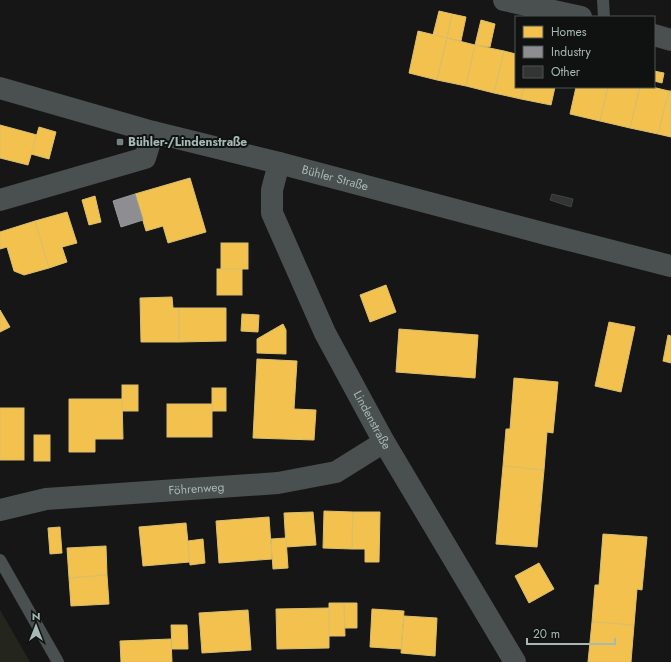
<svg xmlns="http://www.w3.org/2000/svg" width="671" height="662" font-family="Jost,sans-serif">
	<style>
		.green { fill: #24261e }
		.homes { fill: #f2c14e; stroke: #dbbf6d }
		.industry { fill: #8d8d92; stroke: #949a9c }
		.building { fill: #323533; stroke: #3f4342 }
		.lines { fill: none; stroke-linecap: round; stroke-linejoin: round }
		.service { stroke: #4a4f4f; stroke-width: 12 }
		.minor { stroke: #4a4f4f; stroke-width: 22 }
		.tertiary { stroke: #4a4f4f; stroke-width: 22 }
		.poi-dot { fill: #74807d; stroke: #101212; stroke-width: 1.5 }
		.labels { text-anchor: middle; stroke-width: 4; stroke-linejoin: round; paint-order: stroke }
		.poi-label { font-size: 12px; font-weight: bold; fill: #a6b9b5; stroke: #101212; text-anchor: start }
		.street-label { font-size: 12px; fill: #a6b9b5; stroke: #101212 }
	</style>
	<rect width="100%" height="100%" fill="#161616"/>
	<polygon class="green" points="0,610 30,662 0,662"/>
	<g class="homes">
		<polygon points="439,11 452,14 447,38 433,35"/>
		<polygon points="452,14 466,17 461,41 447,38"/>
		<polygon points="481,20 495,24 490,47 475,45"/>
		<polygon points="418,31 447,38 437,80 409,73"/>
		<polygon points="447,38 475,45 466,86 437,80"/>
		<polygon points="475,45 504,51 494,93 466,86"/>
		<polygon points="504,51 516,54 516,87 524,87 521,99 494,93"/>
		<polygon points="654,71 664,73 662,83 654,81"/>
		<polygon points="524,87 555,87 551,105 521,99"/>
		<polygon points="576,87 608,87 600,121 570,114"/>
		<polygon points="608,87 640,87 630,128 600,121"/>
		<polygon points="640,87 652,87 669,91 658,134 630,128"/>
		<polygon points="669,91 671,91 671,137 658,134"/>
		<polygon points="0,125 37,135 28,165 0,158"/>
		<polygon points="39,127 56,132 49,159 31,154"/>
		<polygon points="190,178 206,232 168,243 163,226 146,231 135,194"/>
		<polygon points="95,196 101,222 89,225 82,200"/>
		<polygon points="67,212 77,243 62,247 67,262 49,268 35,221"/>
		<polygon points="35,221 49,268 24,275 14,271 7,247 0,249 0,232"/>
		<rect x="221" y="243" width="27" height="26"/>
		<rect x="217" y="269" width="25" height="26"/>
		<polygon points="386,285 396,312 370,322 360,295"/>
		<polygon points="172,297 173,308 179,308 179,342 141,342 140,298"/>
		<polygon points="179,308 226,308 226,341 179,342"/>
		<polygon points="0,310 10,327 0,332"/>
		<polygon points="242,314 259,315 258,332 241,331"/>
		<polygon points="609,322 635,327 621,392 595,386"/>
		<polygon points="283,324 286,330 286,354 257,353 257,339"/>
		<polygon points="399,329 478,335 475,378 396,372"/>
		<polygon points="668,335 671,336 671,363 663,361"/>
		<polygon points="257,359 297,361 294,409 316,410 314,440 253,438"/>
		<polygon points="514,378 558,382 553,433 547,432 544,470 503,466 506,429 510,429"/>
		<rect x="122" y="385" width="16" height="26"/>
		<rect x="212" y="388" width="14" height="23"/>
		<polygon points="69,399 122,399 123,439 95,439 95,452 69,452"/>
		<rect x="167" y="404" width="45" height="33"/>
		<rect x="0" y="408" width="24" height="52"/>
		<rect x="34" y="435" width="16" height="26"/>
		<polygon points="503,466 544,470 537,547 496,544"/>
		<polygon points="324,511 353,512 352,549 323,548"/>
		<polygon points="313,512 316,545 286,547 284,513"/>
		<polygon points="353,512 380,512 379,562 365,562 365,549 352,549"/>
		<polygon points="269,517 272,559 219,563 216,521"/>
		<polygon points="186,523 190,562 143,566 139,527"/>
		<polygon points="60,527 62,553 50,554 48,528"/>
		<polygon points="603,534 647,537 642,590 637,589 634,625 592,622 595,585 599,585"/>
		<polygon points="286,538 288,568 273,569 271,539"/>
		<polygon points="203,539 205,563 190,565 188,541"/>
		<polygon points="106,546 107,575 69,578 67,548"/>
		<polygon points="539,563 554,589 529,603 515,576"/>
		<polygon points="107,575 109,604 71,606 69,578"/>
		<polygon points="329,603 344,603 345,636 329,636"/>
		<polygon points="344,603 357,603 357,628 345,628"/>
		<polygon points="329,608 329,648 277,649 276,609"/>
		<polygon points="372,609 404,611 401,649 370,647"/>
		<polygon points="248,610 251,650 202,653 199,613"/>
		<polygon points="404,616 437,618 435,656 401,653"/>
		<polygon points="592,622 634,625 631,662 588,662"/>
		<polygon points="171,625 187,625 188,649 172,649"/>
		<polygon points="171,639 172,662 121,662 120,641"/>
	</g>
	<polygon class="industry" points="135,194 143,220 121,227 113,201"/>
	<polygon class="building" points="552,194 573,199 571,207 550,200"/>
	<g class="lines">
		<g class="service">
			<polyline points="603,0 604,17"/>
			<polyline points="0,560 58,662"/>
		</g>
		<g class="minor">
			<polyline points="504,0 581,17"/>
			<polyline points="654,35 671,40"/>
			<path id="s1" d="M279,163L272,190V213L325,333L384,442L515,662"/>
			<polyline points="0,200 145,158 153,132"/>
			<path id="s2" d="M0,510L46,499L278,483L336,472L384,442"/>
		</g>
		<path class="tertiary" id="s3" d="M0,88L153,132L279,163L546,234L671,266"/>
	</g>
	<rect class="poi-dot" x="116" y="138" width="8" height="8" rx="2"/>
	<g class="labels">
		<g class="poi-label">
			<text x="128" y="146">Bühler-/Lindenstraße</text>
		</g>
		<g class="street-label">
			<text dy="4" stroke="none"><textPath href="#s3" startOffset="347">Bühler Straße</textPath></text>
			<text dy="4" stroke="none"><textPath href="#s1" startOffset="281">Lindenstraße</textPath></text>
			<text dy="4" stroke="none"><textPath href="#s2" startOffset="198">Föhrenweg</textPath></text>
		</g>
	</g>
	<rect x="515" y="16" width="140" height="72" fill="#101212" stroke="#4c5553"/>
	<rect x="523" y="26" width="20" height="12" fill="#f2c14e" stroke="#4c5553"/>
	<text x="551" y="36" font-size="12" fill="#a6b9b5">Homes</text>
	<rect x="523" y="46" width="20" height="12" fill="#8d8d92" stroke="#4c5553"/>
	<text x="551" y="56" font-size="12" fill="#a6b9b5">Industry</text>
	<rect x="523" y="66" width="20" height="12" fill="#323533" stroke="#4c5553"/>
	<text x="551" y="76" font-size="12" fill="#a6b9b5">Other</text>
	<g transform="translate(36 626)" stroke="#101212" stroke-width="3" paint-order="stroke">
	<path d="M0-3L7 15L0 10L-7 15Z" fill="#a6b9b5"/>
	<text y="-6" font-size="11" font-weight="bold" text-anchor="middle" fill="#a6b9b5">N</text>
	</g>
	<path d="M527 638v6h88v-6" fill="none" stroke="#a6b9b5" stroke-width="2"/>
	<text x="533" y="638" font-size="12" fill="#a6b9b5" stroke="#101212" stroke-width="3" paint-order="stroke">20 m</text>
</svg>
